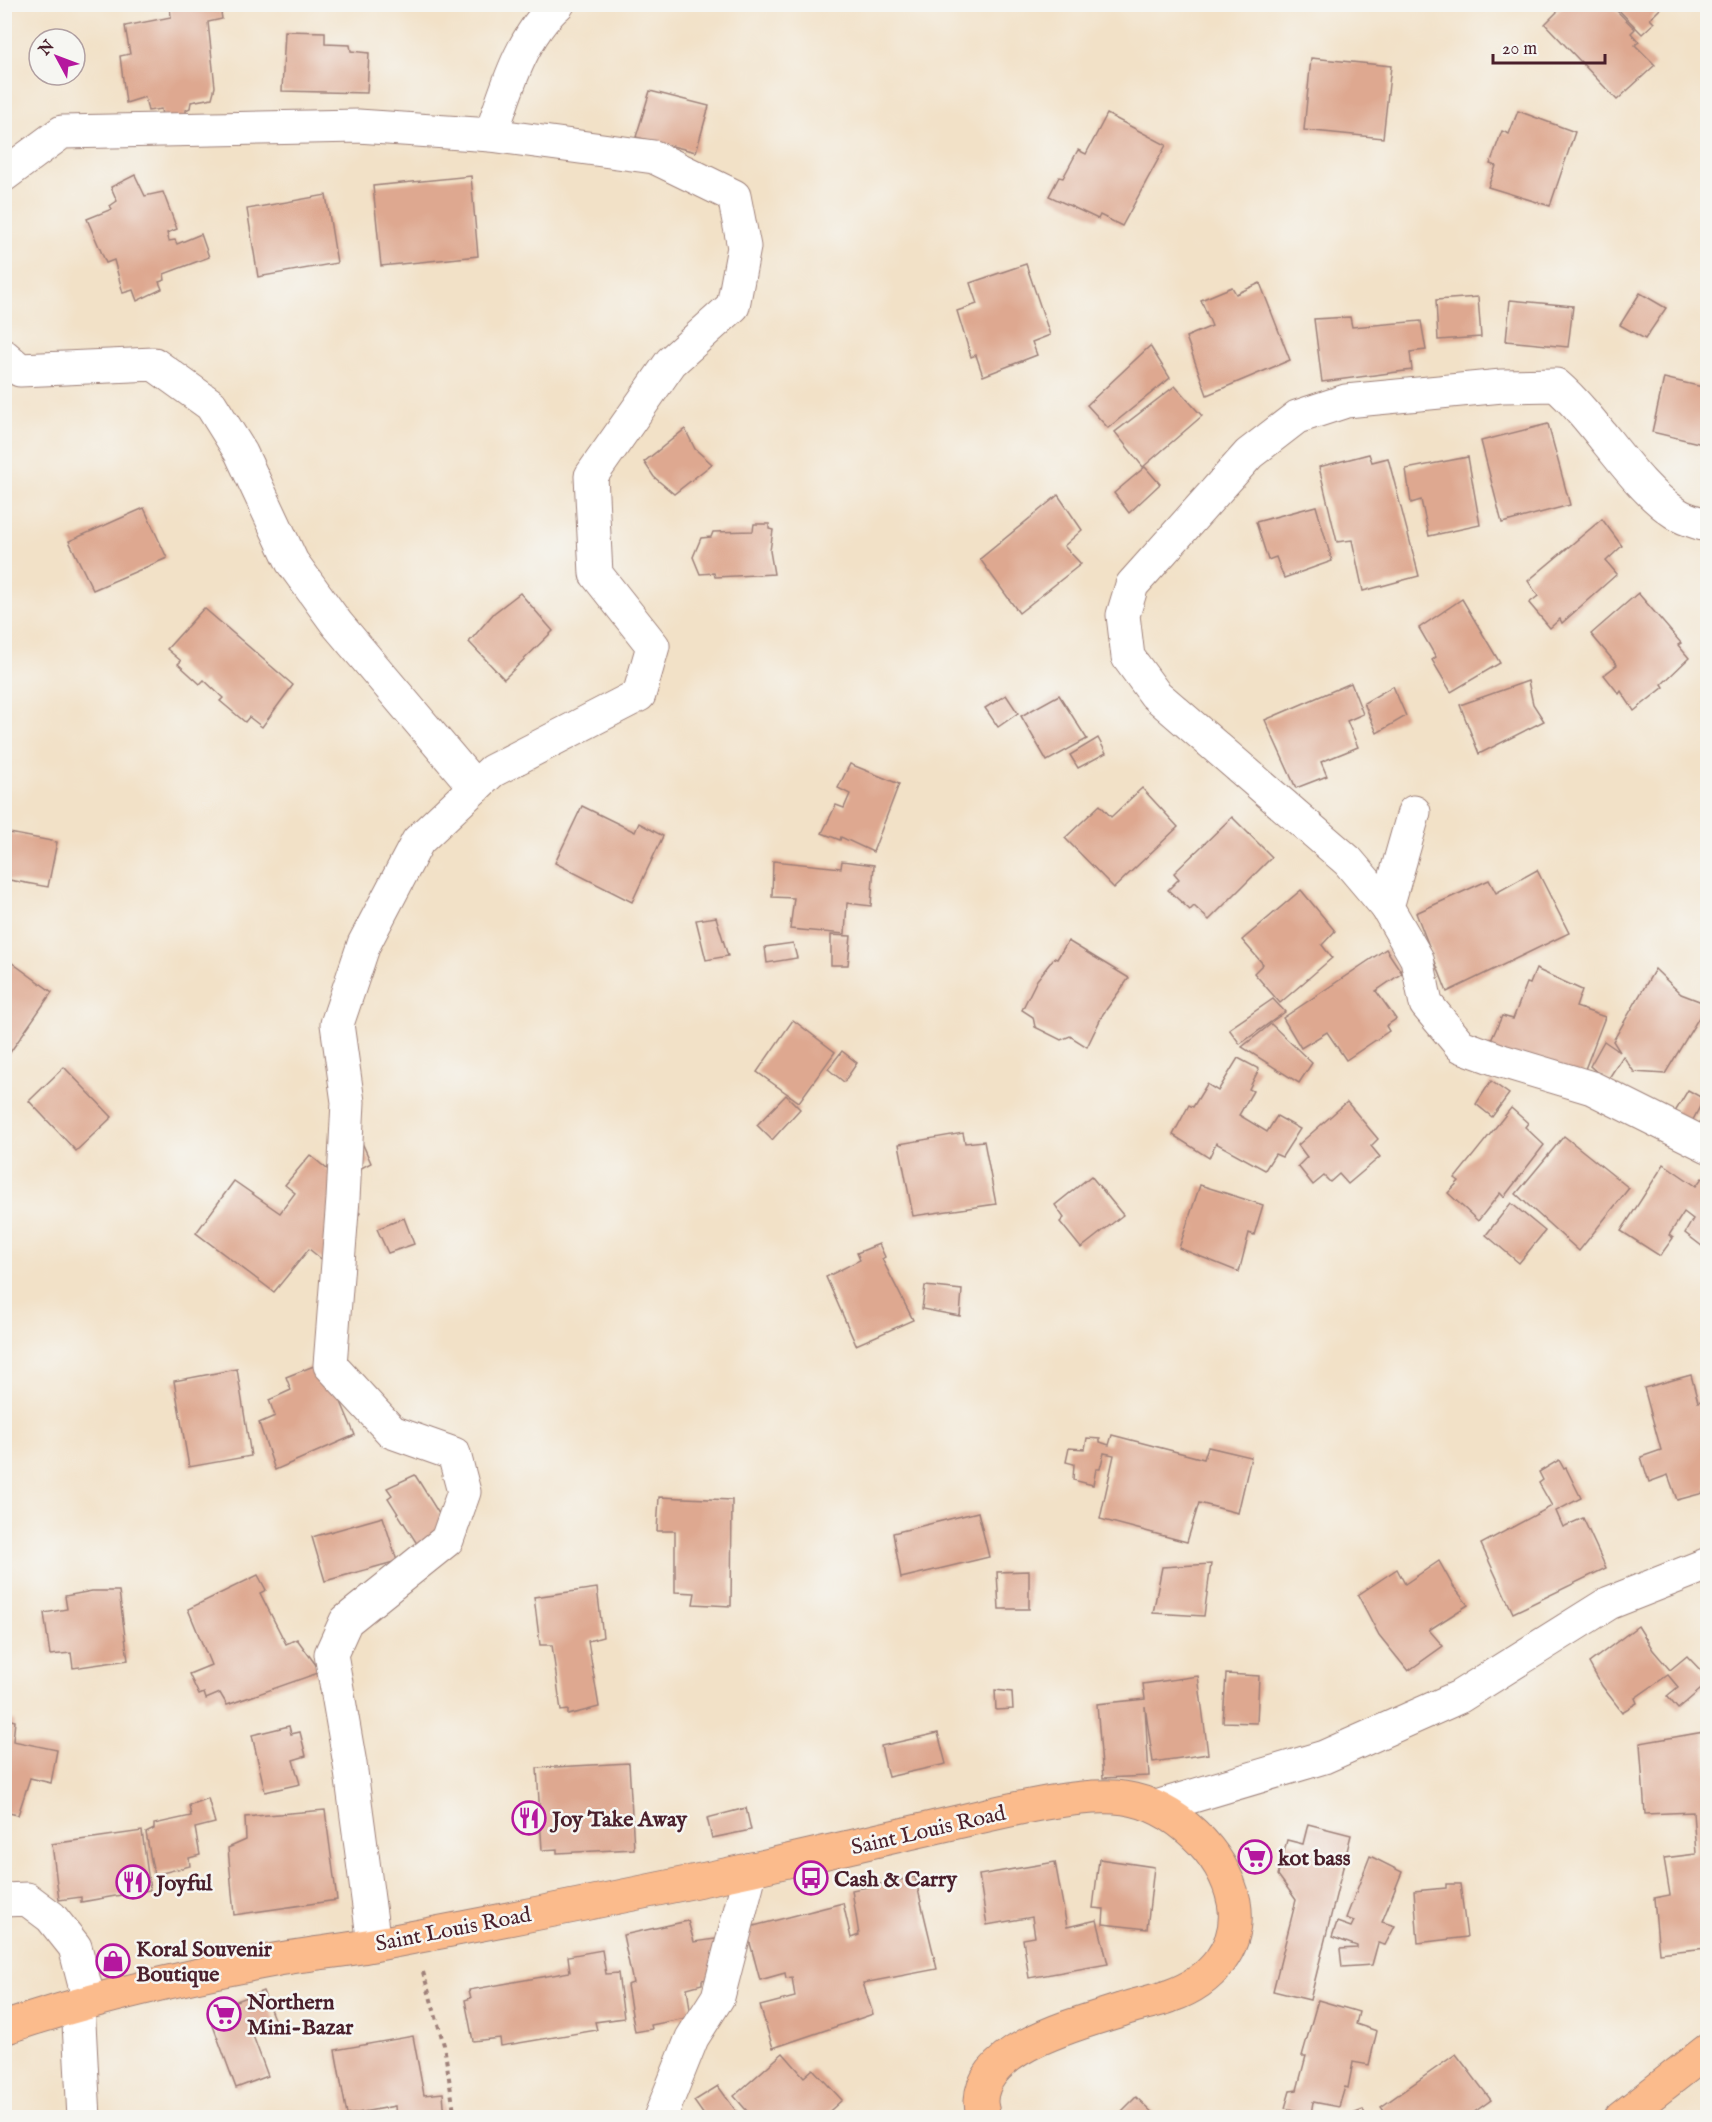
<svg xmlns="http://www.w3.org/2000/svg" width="1712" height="2122" font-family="'IM FELL English',serif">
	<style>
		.building { fill: #dea890 }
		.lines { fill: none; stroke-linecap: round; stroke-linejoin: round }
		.minor-casing { stroke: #9e8079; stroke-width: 35 }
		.primary-casing { stroke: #9e8079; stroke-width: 35 }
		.path { stroke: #9e8079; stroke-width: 4; stroke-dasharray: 4.5 4.5; stroke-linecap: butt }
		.minor { stroke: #fff; stroke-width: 33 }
		.primary { stroke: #fbbb8c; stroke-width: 33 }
		.labels { text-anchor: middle; stroke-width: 5; stroke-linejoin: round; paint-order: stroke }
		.poi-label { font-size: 22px; font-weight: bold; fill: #4a1f2b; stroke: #f6f6f2; text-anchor: start }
		.street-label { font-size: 22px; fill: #4a1f2b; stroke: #f6f6f2 }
	</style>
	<rect width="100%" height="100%" fill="#f6f6f2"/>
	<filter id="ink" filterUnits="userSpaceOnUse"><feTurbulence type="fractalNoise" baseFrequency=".0167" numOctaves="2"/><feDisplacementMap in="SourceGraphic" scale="12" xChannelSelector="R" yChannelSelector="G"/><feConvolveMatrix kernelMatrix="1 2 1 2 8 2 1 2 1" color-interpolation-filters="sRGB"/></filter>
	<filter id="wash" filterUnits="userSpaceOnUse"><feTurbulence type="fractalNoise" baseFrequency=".008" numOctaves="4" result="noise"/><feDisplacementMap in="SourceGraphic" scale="24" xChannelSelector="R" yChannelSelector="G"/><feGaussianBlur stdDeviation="1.35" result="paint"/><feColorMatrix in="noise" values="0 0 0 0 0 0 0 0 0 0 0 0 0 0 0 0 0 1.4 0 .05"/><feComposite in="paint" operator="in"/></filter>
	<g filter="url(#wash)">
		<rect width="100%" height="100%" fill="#f2e1c7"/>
		<g id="blocks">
			<g class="building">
				<polygon points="1565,4 1610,4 1635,29 1631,33 1639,42 1635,45 1655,65 1617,100 1545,24"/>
				<polygon points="1613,4 1665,4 1650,19 1654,23 1642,34"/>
				<polygon points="185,5 220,6 222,19 208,22 215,87 212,98 191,102 190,108 186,110 186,131 162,116 161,109 148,111 145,97 126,103 120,56 130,54 125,26 171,17 170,8"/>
				<polygon points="285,31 325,32 325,44 350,45 351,51 369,53 367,93 282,91"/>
				<polygon points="1311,58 1391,66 1383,138 1304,130"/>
				<polygon points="650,91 709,106 696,152 636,137"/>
				<polygon points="1518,111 1575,132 1550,206 1488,187 1496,166 1490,164 1502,131 1509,134"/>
				<polygon points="1107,114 1166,145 1122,226 1100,215 1098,219 1049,196 1059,177 1063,178 1078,150 1086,154"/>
				<polygon points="135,175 145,196 163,192 177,229 167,233 169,241 175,240 177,244 201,234 209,257 164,274 165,280 159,282 162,289 137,301 133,290 123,293 114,260 106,263 87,219 112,209 110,206 117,201 111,187"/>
				<polygon points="471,176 478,256 381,266 373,186"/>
				<polygon points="326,195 337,263 258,277 247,209"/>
				<polygon points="1026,264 1050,335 1032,342 1037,355 983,376 976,355 971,357 957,311 977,304 970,283"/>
				<polygon points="1260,283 1290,360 1207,395 1186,337 1212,326 1201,300 1232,287 1236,294"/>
				<polygon points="1640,293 1666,308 1645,339 1620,325"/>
				<polygon points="1478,297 1481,337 1438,340 1436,300"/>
				<polygon points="1510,300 1573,306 1568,347 1506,341"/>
				<polygon points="1350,317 1352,327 1421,321 1426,350 1410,352 1412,370 1322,382 1314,319"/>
				<polygon points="1150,346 1170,378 1108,428 1087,405"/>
				<polygon points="1664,378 1707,388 1707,445 1652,432"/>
				<polygon points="1175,386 1202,416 1143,467 1115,432"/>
				<polygon points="1548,424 1570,505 1502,523 1481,441"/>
				<polygon points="685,429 695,449 712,464 674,494 654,477 644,462"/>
				<polygon points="1369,454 1372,462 1388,458 1419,576 1363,591 1352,540 1337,542 1319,467"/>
				<polygon points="1468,457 1480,525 1429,536 1421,500 1411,503 1406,469"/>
				<polygon points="1145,467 1160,484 1129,513 1114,493"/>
				<polygon points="1058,495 1082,530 1064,546 1081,564 1019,613 980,559"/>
				<polygon points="1316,506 1332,561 1284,578 1276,557 1268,560 1256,522"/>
				<polygon points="144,508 167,558 93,590 69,541"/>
				<polygon points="1602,519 1622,546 1606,561 1617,574 1562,623 1560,619 1550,628 1529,603 1538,596 1528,581"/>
				<polygon points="754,524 769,524 769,529 773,530 770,551 774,574 715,577 714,573 700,574 693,557 701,538 711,537 713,532 753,531"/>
				<polygon points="520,593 553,631 504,679 469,642 494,613"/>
				<polygon points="1638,593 1681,643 1678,645 1689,658 1662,684 1664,687 1634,711 1621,691 1619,694 1604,675 1617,665 1591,634"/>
				<polygon points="1462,599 1500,663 1451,692 1432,660 1436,657 1419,628"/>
				<polygon points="204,608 293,685 262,727 249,717 245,722 220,701 223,698 204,680 200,684 178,664 181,661 167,649"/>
				<polygon points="1528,681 1533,704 1544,721 1479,754 1460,705"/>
				<polygon points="1351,683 1363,714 1347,721 1358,747 1321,762 1327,776 1296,788 1265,720"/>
				<polygon points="1393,686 1406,716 1377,733 1364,703"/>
				<polygon points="1006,695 1018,713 998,727 985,708"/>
				<polygon points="1059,695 1087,739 1047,761 1021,716"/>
				<polygon points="1098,738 1106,753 1078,768 1070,755"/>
				<polygon points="850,764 899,784 873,852 841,837 840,840 822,833 836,805 844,808 850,794 838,788"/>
				<polygon points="1142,788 1178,827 1114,888 1065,838 1100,805 1111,817"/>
				<polygon points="582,806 635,832 639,823 663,836 632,902 555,863"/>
				<polygon points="1232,817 1272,857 1209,920 1194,906 1190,910 1168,890 1179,879 1174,873"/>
				<polygon points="4,832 57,842 48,887 4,879"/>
				<polygon points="773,861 841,868 842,861 874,865 871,906 847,903 845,934 790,929 794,898 772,897"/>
				<polygon points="1537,870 1569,933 1447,992 1416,913 1489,880 1496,893"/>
				<polygon points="1301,890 1335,931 1322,945 1332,958 1280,1003 1254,973 1263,964 1242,940"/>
				<polygon points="716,917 728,956 706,960 696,920"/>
				<polygon points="831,935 851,936 848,965 831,965"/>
				<polygon points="1068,941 1129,978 1103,1014 1087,1047 1070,1036 1061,1040 1035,1027 1033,1017 1022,1010 1037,980 1054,958 1057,959"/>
				<polygon points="793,943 797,958 767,963 765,947"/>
				<polygon points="1386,949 1402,973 1376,991 1396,1019 1386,1026 1389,1031 1346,1060 1327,1032 1301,1048 1283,1018"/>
				<polygon points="4,957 52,992 9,1054 4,1051"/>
				<polygon points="1536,969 1582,990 1576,1007 1605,1017 1582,1077 1485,1054 1502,1016 1513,1019 1527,983 1530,984"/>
				<polygon points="1655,969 1681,994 1707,1004 1665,1074 1634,1072 1623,1056 1609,1078 1599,1074 1590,1066 1604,1041 1620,1052 1613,1041"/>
				<polygon points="1273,999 1285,1012 1240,1044 1229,1029"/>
				<polygon points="793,1020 835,1052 799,1102 757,1072"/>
				<polygon points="1271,1024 1312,1063 1299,1083 1242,1047"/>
				<polygon points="842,1051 857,1063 844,1082 828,1069"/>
				<polygon points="1238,1058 1259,1069 1249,1089 1253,1091 1239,1115 1267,1132 1277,1116 1300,1129 1282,1157 1275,1154 1265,1170 1216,1143 1209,1158 1173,1135 1189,1105 1193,1107 1207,1084 1218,1091"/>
				<polygon points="64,1067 112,1117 76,1151 29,1101"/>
				<polygon points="1491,1081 1509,1094 1492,1117 1476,1104"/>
				<polygon points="1688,1090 1704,1099 1687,1131 1669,1122"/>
				<polygon points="786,1095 800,1109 772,1140 757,1125"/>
				<polygon points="1347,1102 1378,1139 1371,1146 1380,1157 1348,1184 1339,1174 1330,1182 1324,1176 1313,1185 1298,1166 1307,1157 1298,1145"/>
				<polygon points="1511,1108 1528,1123 1525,1127 1544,1145 1504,1197 1500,1193 1478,1221 1448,1193 1459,1181 1455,1178"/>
				<polygon points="963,1133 965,1143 984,1141 996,1204 913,1216 899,1144"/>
				<polygon points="1564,1136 1629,1188 1579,1251 1516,1194"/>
				<polygon points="360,1138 371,1163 350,1174"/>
				<polygon points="310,1155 351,1189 344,1199 360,1213 325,1262 309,1249 274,1292 196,1233 234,1181 280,1213 295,1193 285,1185"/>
				<polygon points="1664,1164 1696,1186 1702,1178 1707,1182 1707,1250 1685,1233 1693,1219 1684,1212 1669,1235 1673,1238 1660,1256 1621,1231"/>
				<polygon points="1091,1176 1123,1215 1081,1248 1060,1222 1064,1218 1055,1205"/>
				<polygon points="1200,1185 1263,1205 1254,1235 1249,1233 1239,1272 1179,1248"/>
				<polygon points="1511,1203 1545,1231 1519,1263 1486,1235"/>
				<polygon points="404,1218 414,1244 388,1253 377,1229"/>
				<polygon points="879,1244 885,1257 882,1259 913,1320 856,1345 826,1277 860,1260 857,1253"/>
				<polygon points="925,1286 962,1290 960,1316 922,1309"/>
				<polygon points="324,1362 355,1435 275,1470 259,1423 275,1416 269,1400 291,1390 286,1377"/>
				<polygon points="237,1369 251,1456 189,1467 174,1381"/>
				<polygon points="1691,1375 1698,1402 1707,1399 1707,1492 1677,1500 1668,1475 1649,1482 1641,1457 1661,1450 1644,1388"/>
				<polygon points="1112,1435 1204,1459 1208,1447 1251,1457 1238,1513 1199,1503 1187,1542 1100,1519 1114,1455 1104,1453 1100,1469 1096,1469 1093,1485 1073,1480 1074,1464 1066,1462 1069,1448 1085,1449 1087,1438 1100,1439 1100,1442 1109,1445"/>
				<polygon points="1559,1460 1564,1469 1566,1468 1581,1498 1556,1511 1563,1527 1583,1518 1606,1568 1513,1613 1481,1544 1552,1506 1539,1483 1543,1480 1539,1472"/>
				<polygon points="415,1475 454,1538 419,1547 388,1498 392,1495 387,1488"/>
				<polygon points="659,1497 732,1500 731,1606 693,1604 695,1593 675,1592 675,1531 657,1531"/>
				<polygon points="978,1512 989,1557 901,1578 893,1533"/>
				<polygon points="383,1517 397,1561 325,1581 312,1537"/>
				<polygon points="1439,1561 1453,1586 1468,1605 1429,1630 1443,1646 1408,1671 1379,1635 1358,1595 1397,1569 1405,1584"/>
				<polygon points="1211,1564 1204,1616 1153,1613 1162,1567"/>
				<polygon points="1029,1571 1029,1609 999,1609 997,1572"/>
				<polygon points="258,1575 266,1590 260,1593 286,1644 297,1639 321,1672 227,1705 220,1693 206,1699 204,1693 199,1695 189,1674 211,1665 188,1609"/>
				<polygon points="597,1588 603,1637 588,1641 599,1707 568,1715 568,1710 561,1711 552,1645 540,1645 534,1597"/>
				<polygon points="92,1591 119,1591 128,1660 73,1668 71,1653 50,1655 44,1613 67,1609 65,1596"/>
				<polygon points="1638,1626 1653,1650 1670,1670 1687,1656 1707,1677 1707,1684 1678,1709 1667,1696 1678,1687 1668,1675 1635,1698 1637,1703 1622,1712 1602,1686 1589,1663"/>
				<polygon points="1226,1674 1259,1676 1257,1723 1223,1722"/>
				<polygon points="1198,1676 1208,1754 1153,1762 1145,1706 1149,1776 1103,1778 1097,1704 1145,1699 1143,1684"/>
				<polygon points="995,1690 1012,1692 1013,1709 996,1710"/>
				<polygon points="4,1718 15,1721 13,1741 57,1750 51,1783 30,1778 18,1815 4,1812"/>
				<polygon points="289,1726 291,1734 300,1732 306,1756 293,1760 300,1784 265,1792 252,1735"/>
				<polygon points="1704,1732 1707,1764 1707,1948 1659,1953 1654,1898 1670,1895 1664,1858 1696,1854 1693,1812 1645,1814 1640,1743"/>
				<polygon points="938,1733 946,1764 888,1777 881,1746"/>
				<polygon points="629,1763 634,1849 557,1853 557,1849 542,1850 537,1768"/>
				<polygon points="208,1798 215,1823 195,1828 200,1855 189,1858 190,1866 154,1875 146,1833 154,1829 154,1824 191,1816 189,1805"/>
				<polygon points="746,1808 751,1830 712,1838 707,1818"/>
				<polygon points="325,1810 337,1900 234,1915 228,1848 246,1840 245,1817"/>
				<polygon points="1308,1824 1351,1835 1310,2000 1273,1991 1296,1900 1278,1875 1287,1840 1303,1844"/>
				<polygon points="142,1831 150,1890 81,1902 81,1897 59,1900 52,1844"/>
				<polygon points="1370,1856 1402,1872 1382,1922 1395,1926 1385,1945 1378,1943 1372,1965 1342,1967 1340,1949 1357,1948 1357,1946 1332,1937 1337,1922 1351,1927 1354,1921 1346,1918"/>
				<polygon points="1099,1859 1154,1867 1147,1929 1103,1924 1104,1909 1093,1908"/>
				<polygon points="1055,1862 1067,1927 1097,1920 1108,1964 1029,1978 1023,1939 1035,1937 1032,1917 987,1925 979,1875"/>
				<polygon points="915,1877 937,1969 863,1983 873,2014 773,2048 760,2006 795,1997 792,1977 786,1978 785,1973 760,1980 746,1928 843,1903 851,1938 859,1935 852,1890"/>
				<polygon points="1446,1884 1460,1884 1467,1937 1418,1943 1414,1891 1446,1888"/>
				<polygon points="688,1921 694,1942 715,1939 723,1975 702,1980 702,1984 687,1988 691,2017 651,2025 652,2029 635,2032 627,1985 633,1983 623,1935"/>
				<polygon points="602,1950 606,1974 618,1973 624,2018 595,2022 597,2030 501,2046 500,2038 473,2041 465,2000 471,1998 469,1990 570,1972 568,1956"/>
				<polygon points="263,1991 276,2024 252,2033 268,2076 236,2088 208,2012"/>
				<polygon points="1318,2000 1359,2012 1356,2024 1377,2031 1369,2065 1353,2062 1348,2088 1345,2087 1339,2107 1313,2102 1311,2114 1285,2108 1290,2091 1297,2090 1306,2056 1302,2056"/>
				<polygon points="413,2036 424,2095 443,2093 445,2118 396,2118 395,2106 347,2115 335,2050"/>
				<polygon points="783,2053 804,2077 813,2069 842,2100 822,2118 753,2118 734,2096"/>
				<polygon points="1456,2054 1491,2100 1466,2118 1389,2118 1381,2107"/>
				<polygon points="718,2086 741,2118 706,2118 694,2101"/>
				<polygon points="1136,2097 1158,2118 1115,2118"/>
				<polygon points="1363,2110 1366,2118 1345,2118 1345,2117"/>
			</g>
		</g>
	</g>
	<g filter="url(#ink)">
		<use href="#blocks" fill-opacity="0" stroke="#9e8079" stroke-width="1.5"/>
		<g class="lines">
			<defs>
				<g id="minor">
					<path d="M491,135C506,91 521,36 558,4"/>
					<polyline points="4,175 62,132 358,126 491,135 654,157 734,196 744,247 733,306 671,362 591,476 596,574 653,646 639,695 492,771 418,841 364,944 337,1024 348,1102 343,1199 330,1365 392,1432 454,1454 464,1492 447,1540 346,1621 331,1654 350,1764 374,1944"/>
					<polyline points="4,356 20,370 154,364 211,405 241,453 292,562 337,624 475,787"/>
					<polyline points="1414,812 1387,907 1417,959 1426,1004 1461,1046 1502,1061 1592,1088 1708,1146"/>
					<path d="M1387,907L1348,861L1155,694L1128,657L1123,615L1132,585L1249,454L1297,417L1346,401L1502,386L1556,385C1598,421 1632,485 1677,514C1686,520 1698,522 1708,526"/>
					<polyline points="1156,1807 1324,1757 1459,1697 1609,1603 1708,1564"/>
					<polyline points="4,1900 27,1899 51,1917 75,1947 89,2001"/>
					<polyline points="78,2004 84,2118"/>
					<polyline points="660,2118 692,2038 718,1997 751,1869"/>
				</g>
				<g id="primary">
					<path d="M4,2028C92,1998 183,1977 274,1960C307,1954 340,1951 373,1945C500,1921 627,1896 753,1869C824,1853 895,1836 966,1820C1009,1810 1082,1792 1124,1798C1174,1805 1224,1852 1234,1902C1242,1947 1211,1982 1170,1996C1154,2002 1137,2004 1121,2010C1081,2023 982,2047 981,2101C981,2107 983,2112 984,2118"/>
					<polyline points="1621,2118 1708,2050"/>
				</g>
			</defs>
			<use href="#minor" class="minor-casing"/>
			<use href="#primary" class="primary-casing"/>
			<polyline class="path" points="423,1972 444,2045 455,2118"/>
			<use href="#minor" class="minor"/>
			<use href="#primary" class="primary"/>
		</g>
	</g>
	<defs>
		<symbol id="restaurant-ring" viewBox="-11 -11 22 22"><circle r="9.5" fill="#f6f6f2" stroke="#b5179e" stroke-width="1.5"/><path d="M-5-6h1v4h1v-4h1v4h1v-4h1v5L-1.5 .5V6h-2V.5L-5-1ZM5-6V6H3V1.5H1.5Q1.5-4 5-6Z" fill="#b5179e"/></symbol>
		<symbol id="supermarket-ring" viewBox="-11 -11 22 22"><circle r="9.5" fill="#f6f6f2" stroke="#b5179e" stroke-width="1.5"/><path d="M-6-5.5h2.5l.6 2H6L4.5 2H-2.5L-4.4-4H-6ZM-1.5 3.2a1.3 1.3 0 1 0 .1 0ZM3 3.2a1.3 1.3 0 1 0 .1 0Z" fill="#b5179e"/></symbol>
		<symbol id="bus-ring" viewBox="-11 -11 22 22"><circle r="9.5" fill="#f6f6f2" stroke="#b5179e" stroke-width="1.5"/><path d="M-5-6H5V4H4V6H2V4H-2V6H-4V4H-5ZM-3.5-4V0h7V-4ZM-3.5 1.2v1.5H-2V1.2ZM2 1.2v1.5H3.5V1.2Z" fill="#b5179e"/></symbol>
		<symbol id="shop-ring" viewBox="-11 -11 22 22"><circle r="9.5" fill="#f6f6f2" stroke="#b5179e" stroke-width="1.5"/><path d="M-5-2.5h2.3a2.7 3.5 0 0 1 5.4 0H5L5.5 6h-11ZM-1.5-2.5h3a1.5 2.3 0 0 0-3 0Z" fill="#b5179e"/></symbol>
	</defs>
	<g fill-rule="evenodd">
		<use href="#restaurant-ring" x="510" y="1799" width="38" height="38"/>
		<use href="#supermarket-ring" x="1236" y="1838" width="38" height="38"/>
		<use href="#bus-ring" x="792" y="1859" width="38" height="38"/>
		<use href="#restaurant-ring" x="114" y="1863" width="38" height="38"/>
		<use href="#shop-ring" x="94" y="1942" width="38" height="38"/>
		<use href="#supermarket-ring" x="205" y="1995" width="38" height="38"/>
	</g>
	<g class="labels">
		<g class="poi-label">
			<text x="552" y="1826">Joy Take Away</text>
			<text x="1278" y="1865">kot bass</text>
			<text x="834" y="1886">Cash &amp; Carry</text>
			<text x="156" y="1890">Joyful</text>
			<text x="136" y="1956">Koral Souvenir<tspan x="136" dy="25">Boutique</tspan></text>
			<text x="247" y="2009">Northern<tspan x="247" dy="25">Mini-Bazar</tspan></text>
		</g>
		<g class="street-label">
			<text transform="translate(928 1829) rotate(-13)" y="8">Saint Louis Road</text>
			<text transform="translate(453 1928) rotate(-11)" y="8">Saint Louis Road</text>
		</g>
	</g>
	<rect width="1712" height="2122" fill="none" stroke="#f6f6f2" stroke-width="24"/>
	<g transform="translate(57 57) rotate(311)"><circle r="28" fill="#f6f6f2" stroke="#b1a0a2" stroke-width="1.5"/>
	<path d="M0-4.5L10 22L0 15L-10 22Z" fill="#b5179e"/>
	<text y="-9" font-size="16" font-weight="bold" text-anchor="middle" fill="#4a1f2b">N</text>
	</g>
	<path d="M1493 54v9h112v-9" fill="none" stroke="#4a1f2b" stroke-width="3"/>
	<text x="1502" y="54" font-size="18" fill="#4a1f2b" stroke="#f6f6f2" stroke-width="4.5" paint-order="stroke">20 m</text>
</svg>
